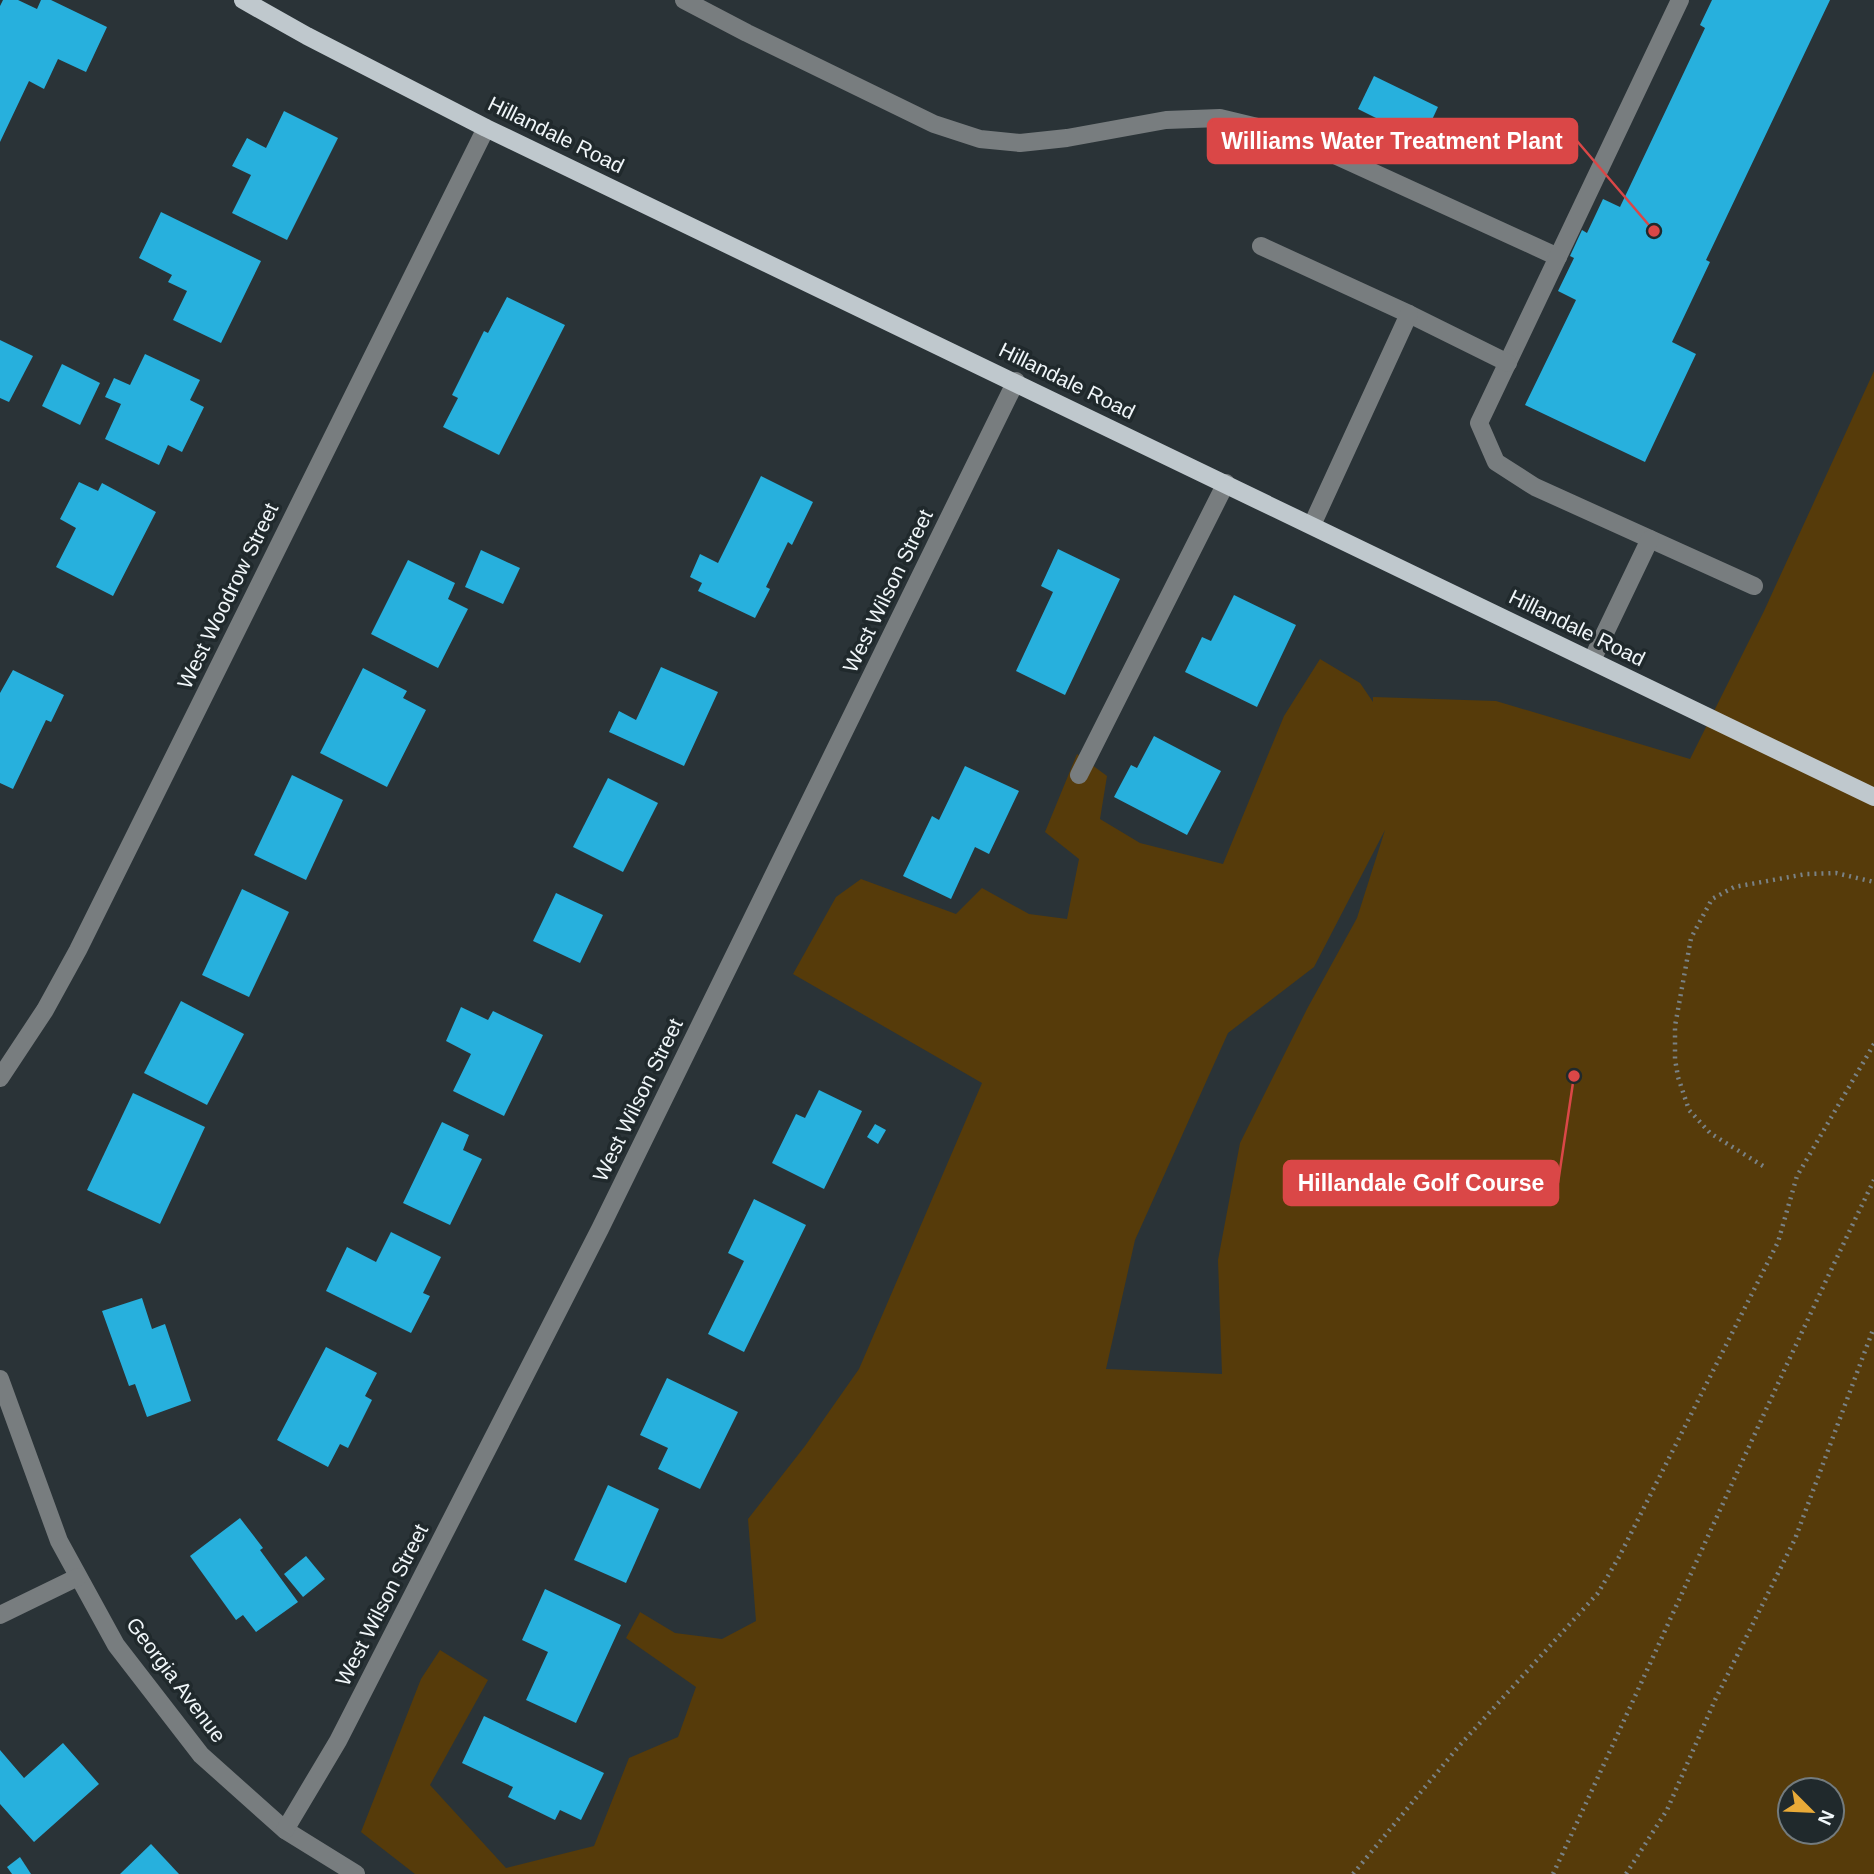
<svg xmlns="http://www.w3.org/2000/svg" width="1874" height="1874" font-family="Helvetica,sans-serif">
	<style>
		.green { fill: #563b0a; fill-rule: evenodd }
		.building { fill: #27b0dd }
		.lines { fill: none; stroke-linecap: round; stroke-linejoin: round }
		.path { stroke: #7a8285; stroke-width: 4.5; stroke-dasharray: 2 5; stroke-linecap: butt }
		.minor { stroke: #787d7f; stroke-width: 18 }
		.major { stroke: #bfc8cd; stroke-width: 18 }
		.labels { text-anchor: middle; stroke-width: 7; stroke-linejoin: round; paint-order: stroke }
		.street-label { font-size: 21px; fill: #f0f6f9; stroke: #20292c }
		.leader { fill: none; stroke: #da4747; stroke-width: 2.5 }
		.callout-dot { fill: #da4747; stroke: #20292c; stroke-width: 2.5 }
		.callout { fill: #da4747; stroke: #da4747; stroke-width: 2.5 }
		.callout-label { font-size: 23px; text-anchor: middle; font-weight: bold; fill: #fff }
	</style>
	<rect width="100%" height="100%" fill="#2a3337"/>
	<path class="green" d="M1874,371V1874H415L361,1832L421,1679L440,1650L488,1680L430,1785L506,1868L594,1846L629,1758L678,1737L696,1687L626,1638L640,1612L675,1633L722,1639L756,1621L748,1519L805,1446L859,1369L982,1083L793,974L836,897L861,879L956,914L982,888L1029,914L1067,919L1079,859L1045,832L1077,754L1107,776L1100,819L1140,843L1223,864L1284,716L1320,659L1360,683L1373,702V697L1496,701L1690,759L1764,611ZM1385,830L1357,918L1307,1009L1240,1143L1218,1260L1222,1374L1106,1369L1135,1240L1228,1033L1314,967ZM1790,1790H1832V1832H1790Z"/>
	<g class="building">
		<polygon points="3,0 18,0 37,9 41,0 51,0 107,27 86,72 58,59 44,89 29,81 0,142 0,6"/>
		<polygon points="1712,0 1830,0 1706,260 1710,262 1672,342 1696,354 1645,462 1525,405 1576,300 1558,291 1574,258 1570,256 1582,230 1587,233 1603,199 1620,207 1705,28 1700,25"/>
		<polygon points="1374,76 1438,107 1422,141 1358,109"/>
		<polygon points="284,111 338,138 287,240 232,213 251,175 232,166 247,138 266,148"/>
		<polygon points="161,212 261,261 221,343 173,320 187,291 168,282 172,275 139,258"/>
		<polygon points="507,297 565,325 499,455 443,427 458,398 452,395 484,331 488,333"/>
		<polygon points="0,340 33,356 9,402 0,398"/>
		<polygon points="145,354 200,380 190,400 204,407 182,452 168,445 159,465 105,439 121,404 105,397 114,378 130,385"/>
		<polygon points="62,364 100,383 80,425 42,406"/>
		<polygon points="761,476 813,502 792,545 788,542 766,587 770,589 755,618 698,591 702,583 690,577 700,554 718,563"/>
		<polygon points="79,482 98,491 102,483 156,512 113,596 56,567 76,528 60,519"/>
		<polygon points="1058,549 1120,579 1065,695 1016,671 1053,592 1041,586"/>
		<polygon points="481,550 520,568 503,604 465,587"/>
		<polygon points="408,560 455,583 448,599 468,609 438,668 371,634"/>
		<polygon points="1234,595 1296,625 1257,707 1185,672 1202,637 1211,641"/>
		<polygon points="661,667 718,692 684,766 609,732 619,711 636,720"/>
		<polygon points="363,668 407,691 403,698 426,710 387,787 320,753"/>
		<polygon points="13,670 64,695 51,722 46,720 13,789 0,783 0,693"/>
		<polygon points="1154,736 1221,771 1187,835 1114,797 1131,765 1137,768"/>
		<polygon points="965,766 1019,791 989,854 975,847 951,899 903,876 932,816 939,820"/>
		<polygon points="292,775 343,800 306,880 254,855"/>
		<polygon points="608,778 658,803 623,872 573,847"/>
		<polygon points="242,889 289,912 249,997 202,975"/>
		<polygon points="556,893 603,915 580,963 533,941"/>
		<polygon points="181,1001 244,1034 207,1105 144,1073"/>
		<polygon points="461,1007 488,1020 493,1011 543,1035 504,1116 453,1091 471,1054 446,1041"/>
		<polygon points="819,1090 862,1111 824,1189 772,1163 796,1114 805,1118"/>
		<polygon points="133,1093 205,1127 160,1224 87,1190"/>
		<polygon points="442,1122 469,1135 463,1150 482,1159 450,1225 403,1203"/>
		<polygon points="875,1124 886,1130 878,1144 867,1137"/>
		<polygon points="754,1199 806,1225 744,1352 708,1334 744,1261 728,1253"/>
		<polygon points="391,1232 441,1257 423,1293 430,1296 411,1333 326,1291 347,1247 376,1262"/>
		<polygon points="142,1298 152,1329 165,1324 191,1401 147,1417 135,1384 129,1386 102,1311"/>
		<polygon points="326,1347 377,1373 365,1396 372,1400 348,1448 340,1444 328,1467 277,1440"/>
		<polygon points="667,1378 738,1412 700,1489 658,1469 668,1448 640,1435"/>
		<polygon points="608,1485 659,1509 626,1583 574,1560"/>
		<polygon points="240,1518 263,1548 260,1550 298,1602 256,1632 243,1615 236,1620 190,1556"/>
		<polygon points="306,1556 325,1579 303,1597 284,1574"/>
		<polygon points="545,1589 621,1625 576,1723 526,1700 548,1652 522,1640"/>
		<polygon points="484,1716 604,1773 581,1820 560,1810 555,1820 508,1797 513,1787 462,1763"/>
		<polygon points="63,1743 99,1784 34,1842 0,1804 0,1750 24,1778"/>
		<polygon points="151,1844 179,1874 120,1874"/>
		<polygon points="20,1857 31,1874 12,1874 7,1867"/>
	</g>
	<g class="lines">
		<g class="path">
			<polyline points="1763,1166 1710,1133 1689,1110 1678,1077 1675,1059 1675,1026 1691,938 1712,899 1734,887 1806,874 1836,873 1874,882"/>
			<polyline points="1353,1874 1459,1746 1598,1593 1619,1557 1778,1242 1797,1176 1874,1044"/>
			<path d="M1553,1874C1661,1643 1763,1410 1874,1180"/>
			<polyline points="1626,1874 1667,1810 1715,1700 1795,1539 1874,1327"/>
		</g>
		<g class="minor">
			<polyline points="684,0 747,33 934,124 980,139 1020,143 1067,138 1166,120 1220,118 1291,135 1558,257"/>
			<polyline points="1680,0 1479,423 1496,462 1535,487 1754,586"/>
			<polyline points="1261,246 1409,314 1508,363"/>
			<polyline points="1312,525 1409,314"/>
			<polyline points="1592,660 1650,539"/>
			<polyline points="1079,775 1226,483"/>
			<polyline points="0,1078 45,1010 78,950 486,128"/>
			<polyline points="0,1379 59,1541 116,1645 201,1755 285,1830 356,1874"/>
			<polyline points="0,1615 78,1577"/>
			<polyline points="285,1830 338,1741 600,1229 1016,381"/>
		</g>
		<polyline class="major" points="243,0 307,36 486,128 1874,797"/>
	</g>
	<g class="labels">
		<g class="street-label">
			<text transform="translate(556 135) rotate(26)" y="7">Hillandale Road</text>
			<text transform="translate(1067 381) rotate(26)" y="7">Hillandale Road</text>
			<text transform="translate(888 591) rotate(-64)" y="7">West Wilson Street</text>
			<text transform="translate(228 596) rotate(-64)" y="7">West Woodrow Street</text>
			<text transform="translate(1577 628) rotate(26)" y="7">Hillandale Road</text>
			<text transform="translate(638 1100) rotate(-64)" y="7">West Wilson Street</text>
			<text transform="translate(382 1605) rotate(-63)" y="7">West Wilson Street</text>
			<text transform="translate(176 1680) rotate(53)" y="7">Georgia Avenue</text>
		</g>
	</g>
	<path class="leader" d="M1654 231L1577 141M1574 1076L1558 1183"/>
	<g class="callout-dot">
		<circle cx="1654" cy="231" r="7"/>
		<circle cx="1574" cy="1076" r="7"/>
	</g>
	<g class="callout">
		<rect x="1208" y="119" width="369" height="44" rx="7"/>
		<rect x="1284" y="1161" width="274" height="44" rx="7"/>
	</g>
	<g class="callout-label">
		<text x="1392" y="149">Williams Water Treatment Plant</text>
		<text x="1421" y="1191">Hillandale Golf Course</text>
	</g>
	<g transform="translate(1811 1811) rotate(114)"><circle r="33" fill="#20292c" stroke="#737b7e" stroke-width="2"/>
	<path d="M0-5L12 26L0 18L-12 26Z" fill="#e9aa38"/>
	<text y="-10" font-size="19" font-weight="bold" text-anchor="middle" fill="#f0f6f9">N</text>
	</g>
</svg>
